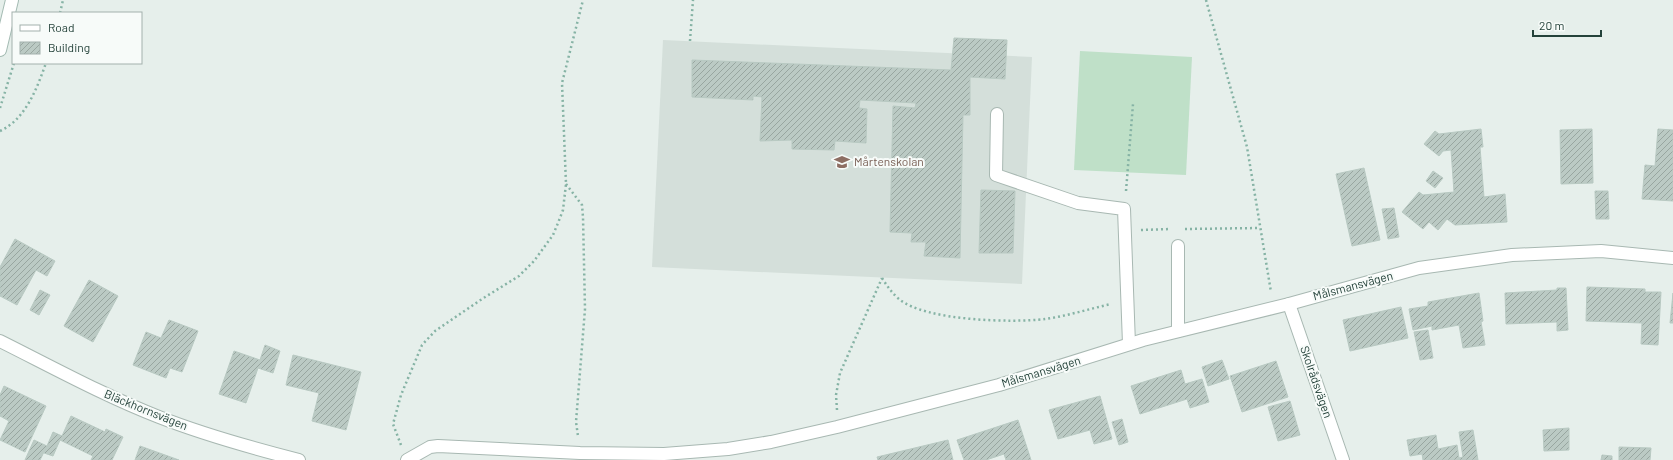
<svg xmlns="http://www.w3.org/2000/svg" width="1673" height="460" font-family="Barlow,sans-serif">
	<style>
		.built { fill: #d4dfda }
		.garden { fill: #bfe0c8 }
		.building { fill: url(#building-hatch); stroke: #b8c9c2 }
		.lines { fill: none; stroke-linecap: round; stroke-linejoin: round }
		.lane-casing { stroke: #a8b8b2; stroke-width: 14 }
		.street-casing { stroke: #a8b8b2; stroke-width: 14 }
		.secondary-casing { stroke: #a4bbb3; stroke-width: 14 }
		.path { stroke: #86b3a5; stroke-width: 2.5; stroke-dasharray: 2 3; stroke-linecap: butt }
		.lane { stroke: #fff; stroke-width: 12 }
		.street { stroke: #fff; stroke-width: 12 }
		.secondary { stroke: #fff; stroke-width: 12 }
		.labels { text-anchor: middle; stroke-width: 4; stroke-linejoin: round; paint-order: stroke }
		.education-label { font-size: 12px; fill: #785e54; stroke: #f7fbf9; text-anchor: start }
		.street-label { font-size: 12px; fill: #24423a; stroke: #f7fbf9 }
	</style>
	<defs>
		<pattern id="building-hatch" width="6" height="6" patternUnits="userSpaceOnUse"><rect width="6" height="6" fill="#bbcac4"/><path d="M-1 1l2-2M0 6l6-6M5 7l2-2" fill="none" stroke="#98a6a0"/></pattern>
	</defs>
	<rect width="100%" height="100%" fill="#e6efeb"/>
	<polygon class="built" points="663,40 1032,57 1022,284 652,267"/>
	<polygon class="garden" points="1080,51 1192,57 1186,175 1074,170"/>
	<g class="building">
		<polygon points="954,38 1007,40 1005,79 970,77 970,115 963,115 960,258 924,256 926,242 911,242 912,233 890,232 893,106 915,108 916,103 860,100 859,108 867,109 866,143 835,141 834,150 792,149 792,140 760,141 762,97 753,96 753,100 692,97 692,60 951,70"/>
		<polygon points="1481,129 1483,147 1480,147 1484,197 1505,194 1507,222 1455,225 1447,219 1438,230 1429,222 1423,229 1402,212 1419,192 1423,195 1454,192 1451,150 1443,151 1439,156 1424,144 1435,131 1439,134"/>
		<polygon points="1592,129 1593,183 1561,184 1560,130"/>
		<polygon points="1658,129 1673,130 1673,201 1642,199 1645,165 1655,166"/>
		<polygon points="1364,168 1380,240 1352,246 1336,174"/>
		<polygon points="1433,171 1443,178 1435,188 1426,181"/>
		<polygon points="981,190 1015,191 1013,253 979,253"/>
		<polygon points="1595,191 1608,191 1609,219 1596,219"/>
		<polygon points="1394,208 1399,237 1388,239 1382,209"/>
		<polygon points="15,239 55,261 47,276 36,270 17,305 0,296 0,267"/>
		<polygon points="89,280 118,296 93,342 64,326"/>
		<polygon points="1587,287 1645,289 1645,292 1661,292 1658,345 1641,344 1642,323 1586,321"/>
		<polygon points="1557,288 1566,288 1568,330 1557,331 1557,322 1506,324 1505,293 1557,290"/>
		<polygon points="40,290 50,295 39,315 30,310"/>
		<polygon points="1479,293 1483,321 1481,322 1485,345 1463,348 1459,325 1432,330 1432,326 1413,330 1409,309 1428,306 1428,302"/>
		<polygon points="1673,293 1673,323 1670,323"/>
		<polygon points="1401,307 1408,338 1350,351 1343,320"/>
		<polygon points="169,320 198,331 182,372 170,368 166,378 133,365 146,332 161,338"/>
		<polygon points="1428,330 1433,358 1420,360 1414,332"/>
		<polygon points="265,345 280,351 273,373 258,368 246,403 219,394 234,351 260,360"/>
		<polygon points="293,355 361,372 346,430 312,421 319,393 286,385"/>
		<polygon points="1222,360 1229,379 1208,386 1202,367"/>
		<polygon points="1276,361 1288,397 1242,412 1230,376"/>
		<polygon points="1181,370 1185,384 1202,379 1209,402 1190,408 1187,399 1140,414 1131,386"/>
		<polygon points="4,386 46,406 25,452 0,440 9,421 0,416 0,395"/>
		<polygon points="1100,396 1112,439 1094,444 1090,430 1058,439 1049,410"/>
		<polygon points="1290,401 1300,435 1278,441 1268,407"/>
		<polygon points="71,416 105,432 106,429 123,437 112,460 91,460 93,456 60,440 53,456 44,453 53,432 62,436"/>
		<polygon points="1122,419 1128,442 1119,445 1112,422"/>
		<polygon points="1018,420 1031,460 1006,460 1004,454 986,460 964,460 957,440"/>
		<polygon points="1569,428 1569,450 1544,451 1543,430"/>
		<polygon points="1473,430 1478,460 1423,460 1422,454 1410,456 1407,440 1436,435 1438,449 1457,445 1459,458 1463,457 1459,432"/>
		<polygon points="34,440 47,446 40,460 25,460"/>
		<polygon points="948,440 953,460 878,460 877,457"/>
		<polygon points="140,446 179,460 135,460"/>
		<polygon points="1619,447 1651,448 1650,460 1619,460"/>
		<polygon points="1602,455 1612,456 1612,460 1601,460"/>
	</g>
	<g class="lines">
		<defs>
			<g id="lane">
				<polyline points="997,114 996,175 1078,203 1124,209 1129,344"/>
				<polyline points="1178,331 1178,246"/>
			</g>
			<g id="street">
				<polyline points="1289,304 1343,460"/>
				<path d="M0,341C52,367 105,396 159,417C205,435 252,448 299,460"/>
				<polyline points="407,460 430,447 438,446 580,453 664,454 728,449 771,442 837,427 999,385 1143,340 1289,304 1419,268 1512,255 1601,251 1673,258"/>
			</g>
			<polyline id="secondary" points="0,50 12,0"/>
		</defs>
		<use href="#lane" class="lane-casing"/>
		<use href="#street" class="street-casing"/>
		<use href="#secondary" class="secondary-casing"/>
		<g class="path">
			<polyline points="1206,0 1247,147 1271,292"/>
			<polyline points="60,13 63,0"/>
			<polyline points="690,41 693,0"/>
			<polyline points="0,108 14,63"/>
			<path d="M0,131C26,119 37,88 46,63"/>
			<polyline points="566,184 582,205 583,217 585,309 576,422 578,436"/>
			<polyline points="1126,191 1133,104"/>
			<polyline points="1185,229 1260,228"/>
			<polyline points="1141,230 1170,229"/>
			<path d="M882,278C887,286 892,293 899,299C925,321 1012,323 1045,319C1067,316 1089,309 1111,304"/>
			<polyline points="837,410 836,395 840,373 882,278"/>
			<polyline points="401,445 393,424 401,395 422,345 435,331 482,299 519,276 534,261 553,235 558,223 563,210 566,184 562,83 583,0"/>
		</g>
		<use href="#lane" class="lane"/>
		<use href="#street" class="street"/>
		<use href="#secondary" class="secondary"/>
	</g>
	<defs>
		<symbol id="school-bare" viewBox="-9 -9 18 18"><path d="M0-5L7-2L0 1L-7-2ZM-4 1L0 2.5L4 1V4Q0 6-4 4Z" fill="#8d6e63" stroke="#f7fbf9" stroke-width="2.5" paint-order="stroke"/></symbol>
	</defs>
	<g fill-rule="evenodd">
		<use href="#school-bare" x="831" y="151" width="22" height="22"/>
	</g>
	<g class="labels">
		<g class="education-label">
			<text x="854" y="166">Mårtenskolan</text>
		</g>
		<g class="street-label">
			<text transform="translate(1353 286) rotate(-15)" y="4">Målsmansvägen</text>
			<text transform="translate(1041 372) rotate(-17)" y="4">Målsmansvägen</text>
			<text transform="translate(1316 382) rotate(71)" y="4">Skolrådsvägen</text>
			<text transform="translate(146 410) rotate(22)" y="4">Bläckhornsvägen</text>
		</g>
	</g>
	<rect x="12" y="12" width="130" height="52" fill="#f7fbf9" stroke="#a3b1ad"/>
	<rect x="20" y="25" width="20" height="6" fill="#ffffff" stroke="#a3b1ad"/>
	<text x="48" y="32" font-size="12" fill="#24423a">Road</text>
	<rect x="20" y="42" width="20" height="12" fill="url(#building-hatch)" stroke="#a3b1ad"/>
	<text x="48" y="52" font-size="12" fill="#24423a">Building</text>
	<path d="M1533 30v6h68v-6" fill="none" stroke="#24423a" stroke-width="2"/>
	<text x="1539" y="30" font-size="12" fill="#24423a" stroke="#f7fbf9" stroke-width="3" paint-order="stroke">20 m</text>
</svg>
